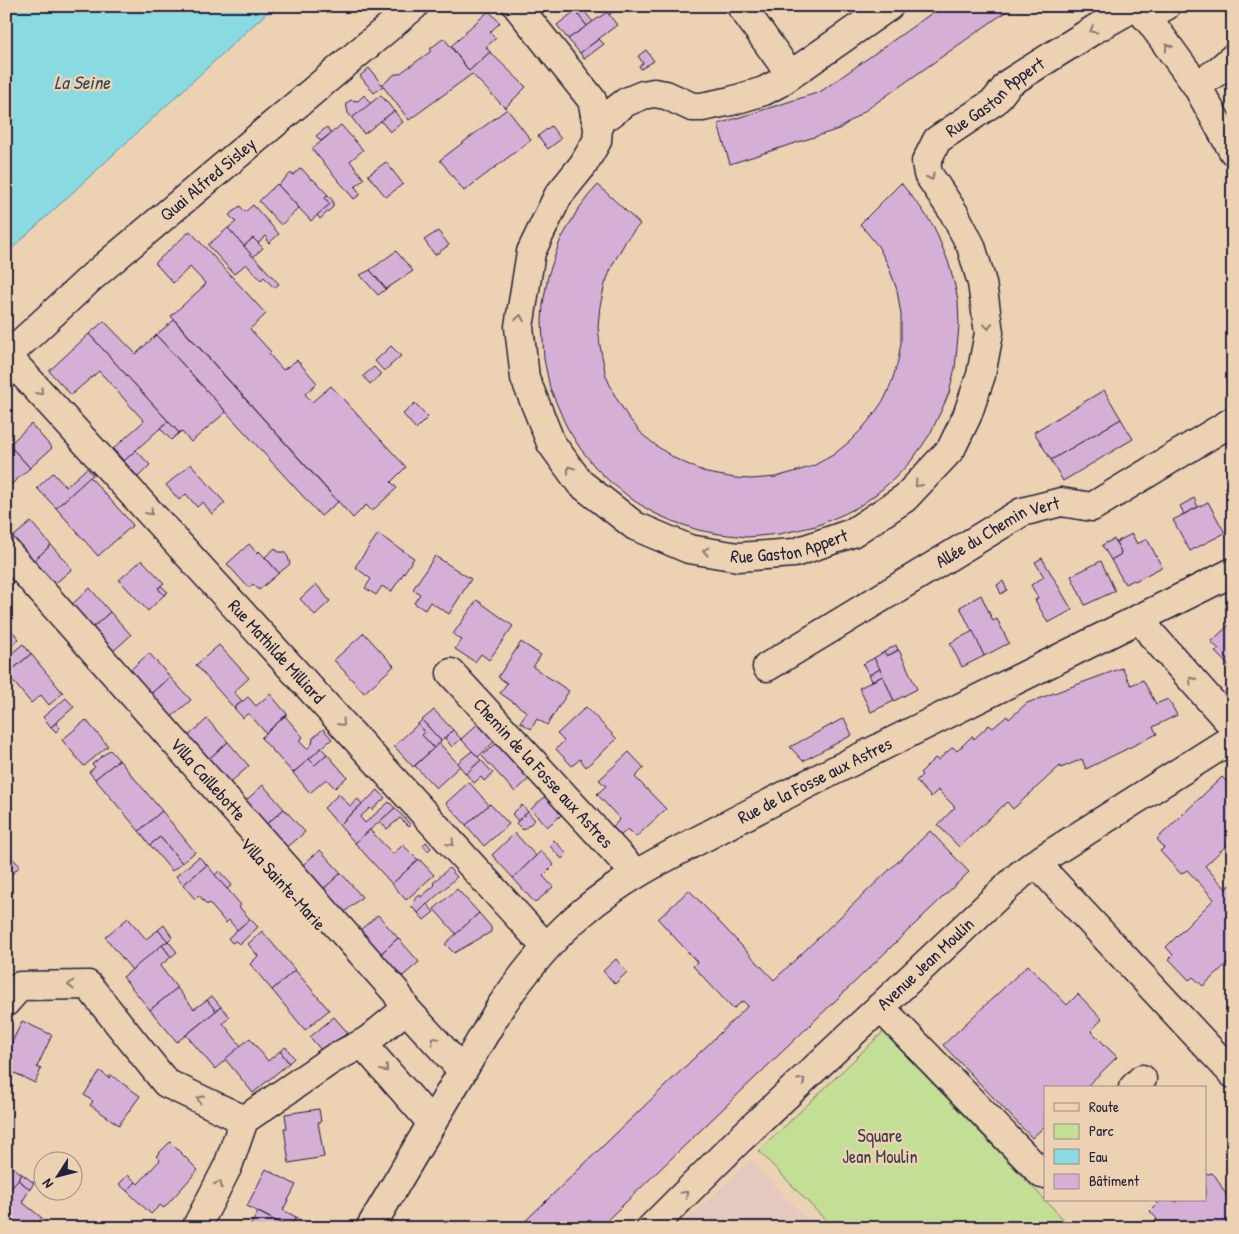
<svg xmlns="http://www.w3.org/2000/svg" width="1239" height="1234" font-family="'Patrick Hand',sans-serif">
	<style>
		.built { fill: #e5c8be }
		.green { fill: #c3de95; stroke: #728068 }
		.water { fill: #89dae1; stroke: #60909f }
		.building { fill: #d6afd7; stroke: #22223b }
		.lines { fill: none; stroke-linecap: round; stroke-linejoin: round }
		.minor-casing { stroke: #22223b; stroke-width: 31 }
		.major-casing { stroke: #22223b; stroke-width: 31 }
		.minor { stroke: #ecd2b3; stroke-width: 28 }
		.major { stroke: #ecd2b3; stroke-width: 28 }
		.oneway { stroke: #877a77 }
		.labels { text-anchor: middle; stroke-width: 5; stroke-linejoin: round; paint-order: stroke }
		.street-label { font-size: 18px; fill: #22223b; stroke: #ecd2b3 }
		.park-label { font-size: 18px; fill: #3a3e48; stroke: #ecd2b3 }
		.water-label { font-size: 19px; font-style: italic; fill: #37475c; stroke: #ecd2b3 }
	</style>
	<rect width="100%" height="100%" fill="#ecd2b3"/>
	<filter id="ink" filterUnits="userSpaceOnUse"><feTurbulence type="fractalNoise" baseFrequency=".02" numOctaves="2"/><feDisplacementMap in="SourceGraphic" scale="10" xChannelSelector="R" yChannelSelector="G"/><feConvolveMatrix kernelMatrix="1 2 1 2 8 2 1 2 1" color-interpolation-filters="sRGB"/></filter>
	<g filter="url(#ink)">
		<polygon class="built" points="750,1160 815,1228 679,1228"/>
		<polygon class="green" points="883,1032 1072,1228 833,1228 759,1151"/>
		<polygon class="water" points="6,6 274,6 6,254"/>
		<g class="building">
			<polygon points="603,6 612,6 615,10 609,15"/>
			<polygon points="942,6 1014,6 839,129 730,164 718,124 820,92"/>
			<polygon points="581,7 593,22 587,26 575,11"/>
			<polygon points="489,11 500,23 490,32 496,38 486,47 490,52 469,71 451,46 466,33 465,32"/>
			<polygon points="575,11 587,26 568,39 557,25"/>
			<polygon points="607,12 617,25 580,53 568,39"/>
			<polygon points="444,38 469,71 490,52 526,87 505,108 472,74 409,120 382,85 395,74 399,74 430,52 431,48"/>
			<polygon points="599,39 604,44 584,59 580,53"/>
			<polygon points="646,50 654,61 641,69 639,66 643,63 638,56"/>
			<polygon points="369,68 383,86 374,93 360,76"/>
			<polygon points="364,95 371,104 352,118 348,113 346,103 351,100 358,101"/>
			<polygon points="381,95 394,111 364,134 352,118"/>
			<polygon points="507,109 531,140 464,191 440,160"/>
			<polygon points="394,111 403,122 390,132 381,121"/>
			<polygon points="341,125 363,150 350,161 364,179 355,187 361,194 354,199 312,149"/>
			<polygon points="551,126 561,139 548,149 538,136"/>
			<polygon points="327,127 331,133 321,141 316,136"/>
			<polygon points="386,162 403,184 386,197 368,175"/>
			<polygon points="301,168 312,180 313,179 328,195 325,198 330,204 311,221 278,185 291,173 293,175"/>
			<polygon points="901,183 921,208 934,227 948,261 955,286 958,301 959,326 955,368 949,393 942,409 930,434 922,446 911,461 895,478 875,495 858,507 844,514 816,526 779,534 748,537 719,534 698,530 672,521 652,512 633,500 608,480 595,467 580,448 568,429 564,421 550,388 544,359 542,322 543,304 548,276 560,241 577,211 589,195 598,185 640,224 627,239 613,264 605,284 600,306 598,326 600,346 606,376 615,396 628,417 643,435 658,447 676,459 707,473 735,478 751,479 776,477 797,471 813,466 833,455 849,442 861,430 874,414 885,398 892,381 898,361 901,342 901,315 897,290 888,265 878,246 860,224"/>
			<polygon points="277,184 299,208 281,225 259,201"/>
			<polygon points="328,195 333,201 333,207 320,219 317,215 330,204 325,198"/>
			<polygon points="253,205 279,234 269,243 266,240 268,238 266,236 258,243 253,238 244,246 228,228 236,222 229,215 240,206 245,212"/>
			<polygon points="228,228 244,246 279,284 274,288 264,277 261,280 246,264 234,274 208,245"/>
			<polygon points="190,231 266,314 250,329 271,352 269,354 283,370 297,360 317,383 305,394 312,402 331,386 406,467 391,482 397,488 372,511 366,505 353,518 171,316 206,284 190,267 173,283 155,263"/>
			<polygon points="438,231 449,245 435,255 424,240"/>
			<polygon points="253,238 263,248 253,257 244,246"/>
			<polygon points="396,251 413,271 386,289 370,270"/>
			<polygon points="370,270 386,289 378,295 360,275"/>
			<polygon points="174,320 257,412 338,502 321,516 156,335"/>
			<polygon points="104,321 136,354 156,335 226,412 191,442 181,431 179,433 89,334"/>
			<polygon points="89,334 168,421 124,461 113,449 144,421 99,371 71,395 49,371"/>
			<polygon points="391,346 401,356 384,371 375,361"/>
			<polygon points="374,367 381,374 370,384 363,376"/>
			<polygon points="1104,390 1121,419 1051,460 1034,432"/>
			<polygon points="415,403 428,417 416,429 403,414"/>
			<polygon points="1121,419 1133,439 1063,481 1051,460"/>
			<polygon points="168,421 179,433 171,440 160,428"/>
			<polygon points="31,424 52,448 30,468 9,445"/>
			<polygon points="1233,444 1233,458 1227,448"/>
			<polygon points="9,445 30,468 6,489 6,447"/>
			<polygon points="136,450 150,465 138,477 124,461"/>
			<polygon points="191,464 225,503 212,514 203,502 197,507 186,494 179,500 166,485"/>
			<polygon points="87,468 93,475 56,508 37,488 53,473 66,487"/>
			<polygon points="90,477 133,525 98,556 56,508"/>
			<polygon points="1194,498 1198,507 1184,514 1180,506"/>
			<polygon points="1208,502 1225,533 1190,551 1173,520"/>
			<polygon points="31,522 51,545 29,565 8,541"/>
			<polygon points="378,534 414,558 391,592 382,586 376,595 365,588 371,579 355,567"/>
			<polygon points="1132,534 1137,544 1147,539 1162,567 1135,581 1134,580 1125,584 1111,560 1121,554 1120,553 1121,552 1116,542"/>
			<polygon points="1114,539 1121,552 1120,553 1121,554 1111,560 1102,545"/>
			<polygon points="249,544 257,553 259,551 279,573 259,590 253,584 249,588 227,564"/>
			<polygon points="51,545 72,569 50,588 29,565"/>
			<polygon points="275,548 278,552 284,552 288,557 290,564 279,573 265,557"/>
			<polygon points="435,556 471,579 449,614 430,602 425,610 414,603 420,594 413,589"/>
			<polygon points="1042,558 1072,610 1048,623 1035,600 1038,598 1031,585 1044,577 1035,562"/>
			<polygon points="142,560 164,583 158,588 164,595 148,611 119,580"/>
			<polygon points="1101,561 1115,591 1085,605 1071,576"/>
			<polygon points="1003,581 1007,590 1001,594 997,585"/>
			<polygon points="316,584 330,601 315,615 300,599"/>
			<polygon points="161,586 168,592 164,595 158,588"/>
			<polygon points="90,588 110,612 88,632 68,608"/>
			<polygon points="981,595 993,621 997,619 1009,643 984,656 960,607"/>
			<polygon points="477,600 513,626 489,660 481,654 475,662 455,649 462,640 453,634"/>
			<polygon points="110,612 131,635 109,655 88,632"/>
			<polygon points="1233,621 1233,670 1215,652 1219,649 1211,642"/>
			<polygon points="6,624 19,639 6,650"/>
			<polygon points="973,631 984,656 962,667 950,643"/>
			<polygon points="364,633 394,666 364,693 334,660"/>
			<polygon points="521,642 541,655 533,667 569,691 547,725 537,719 531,729 520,722 527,712 500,693 507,683 498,677"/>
			<polygon points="23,644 31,654 7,674 6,673 6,658"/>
			<polygon points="219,645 249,678 234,692 242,701 234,708 196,665"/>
			<polygon points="896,645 898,650 887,656 884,652"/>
			<polygon points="899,650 917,689 894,701 874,658 884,652 887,656"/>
			<polygon points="149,653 170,677 147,697 126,674"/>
			<polygon points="31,654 63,693 49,705 41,695 31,703 7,674"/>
			<polygon points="874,658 880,669 869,675 863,664"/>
			<polygon points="1122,668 1131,685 1143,680 1156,704 1168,699 1177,715 1153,727 1157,734 1086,769 1082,759 1061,768 1060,766 1013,809 1007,802 959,847 938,825 955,807 938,790 931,797 916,781 922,775 920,773 935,758 938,760 953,747 957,751 972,736 974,739 989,725 993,728 1007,716 1009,719 1027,703"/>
			<polygon points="880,669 883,676 872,681 869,675"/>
			<polygon points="883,676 894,701 871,712 859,688"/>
			<polygon points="170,677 191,700 167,721 147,697"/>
			<polygon points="270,694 287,714 266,733 248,713 243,718 234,708 248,697 256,706"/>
			<polygon points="66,698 74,707 51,727 43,717"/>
			<polygon points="586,707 617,739 586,767 580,759 572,766 556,749 564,741 557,734"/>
			<polygon points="434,710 453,730 441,741 422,720"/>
			<polygon points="285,716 303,737 299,741 307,749 312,744 313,738 323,729 332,739 293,773 261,738"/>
			<polygon points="844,718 852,735 803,761 790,747"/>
			<polygon points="207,719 228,742 204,763 184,740"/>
			<polygon points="86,720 108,746 84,766 62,740"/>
			<polygon points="422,720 441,741 434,748 422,735 425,732 418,724"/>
			<polygon points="482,720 498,738 478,757 461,739"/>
			<polygon points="56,723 60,728 56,732 51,727"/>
			<polygon points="418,724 425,732 422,735 434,748 413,767 394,746"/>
			<polygon points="453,730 461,739 452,747 445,738"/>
			<polygon points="500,740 533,775 515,792 482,756"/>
			<polygon points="228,742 249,766 225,787 204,763"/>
			<polygon points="439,743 460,766 436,788 415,766"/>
			<polygon points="321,748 327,754 315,765 309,759"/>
			<polygon points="110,750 119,760 95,779 89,772 95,767 92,764"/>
			<polygon points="472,751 481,760 466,774 457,763"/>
			<polygon points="629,752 644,768 635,777 666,809 636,837 628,829 620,836 612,828 620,819 597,794 606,786 599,780"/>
			<polygon points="327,754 347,777 335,788 326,779 310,793 293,773 309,759 315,765"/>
			<polygon points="119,760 162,811 139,831 95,779"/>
			<polygon points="481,760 493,773 484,781 481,777 474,783 466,774"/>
			<polygon points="1222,777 1233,788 1233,839 1205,866 1226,889 1230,885 1233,888 1233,958 1203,986 1193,977 1189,980 1169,959 1173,955 1166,947 1214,899 1187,870 1181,874 1160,851 1164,848 1157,839"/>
			<polygon points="469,782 489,805 466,825 446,803"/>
			<polygon points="263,785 284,809 262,828 241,805"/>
			<polygon points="378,790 385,798 372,810 370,808 360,817 365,823 389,802 395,808 355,843 339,825"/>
			<polygon points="549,793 566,811 547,827 531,809"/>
			<polygon points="339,794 350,806 358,799 362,804 339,825 324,808"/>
			<polygon points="490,804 509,824 484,846 466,825"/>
			<polygon points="522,805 528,812 518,821 512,814"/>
			<polygon points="395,808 411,825 409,827 400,818 387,829 380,821"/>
			<polygon points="284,809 305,832 282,852 262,828"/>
			<polygon points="162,811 195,852 182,863 160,837 150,845 139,831"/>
			<polygon points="528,812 535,820 523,830 516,823"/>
			<polygon points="370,830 393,854 403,845 418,860 392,884 355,843"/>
			<polygon points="930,831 969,872 599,1228 518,1228 748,1006 743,1001 733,1009 693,966 697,962 658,919 689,890 774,980"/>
			<polygon points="515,833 536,856 513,878 492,855"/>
			<polygon points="160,837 182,863 172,871 150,845"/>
			<polygon points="554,840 567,854 562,859 549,845"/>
			<polygon points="426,842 431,848 428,851 423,845"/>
			<polygon points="320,850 341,873 319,893 298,869"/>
			<polygon points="541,851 554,865 543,876 553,887 535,903 513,878"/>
			<polygon points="6,852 20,866 6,880"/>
			<polygon points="199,857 207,865 183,885 176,876"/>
			<polygon points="419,859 434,875 406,900 392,884"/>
			<polygon points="207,865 241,905 239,907 250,919 237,930 229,920 226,923 209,903 207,905 199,895 195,899 183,885"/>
			<polygon points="449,868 457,877 418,913 411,906 415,902 414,900 420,895 421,897 435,885 433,883"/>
			<polygon points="219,871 232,885 227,889 215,875"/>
			<polygon points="341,873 362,897 340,916 319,893"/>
			<polygon points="457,889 479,913 456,934 434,909"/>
			<polygon points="427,904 434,912 424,920 418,913"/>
			<polygon points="479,913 491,927 491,932 454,953 445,944"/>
			<polygon points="378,915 398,938 376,958 355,934"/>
			<polygon points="128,918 146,939 158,930 168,941 132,970 105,937"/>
			<polygon points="250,919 258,927 240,944 235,941 232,943 228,938"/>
			<polygon points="164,925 172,937 168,941 158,930"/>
			<polygon points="262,931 295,970 272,990 250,964 258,956 248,944"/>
			<polygon points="398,938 419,962 397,981 376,958"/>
			<polygon points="168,941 177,952 171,957 162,945"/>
			<polygon points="162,945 171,957 160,966 177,988 150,1010 123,977"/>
			<polygon points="616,959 627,972 615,984 603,971"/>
			<polygon points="1028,965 1067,1005 1078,994 1102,1019 1091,1031 1117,1057 1085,1088 1045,1088 1045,1126 1032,1138 943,1045"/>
			<polygon points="295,970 329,1010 305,1030 272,990"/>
			<polygon points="177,988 194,1009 207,1000 216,1011 177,1042 150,1010"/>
			<polygon points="212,996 221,1007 216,1011 207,1000"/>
			<polygon points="221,1007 230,1017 223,1023 241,1046 215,1069 186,1035"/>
			<polygon points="334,1017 348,1033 321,1050 310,1037"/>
			<polygon points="22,1021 52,1035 37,1067 41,1069 35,1083 6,1069 6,1062 10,1054 7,1053"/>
			<polygon points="250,1038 268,1061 280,1051 289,1063 253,1093 225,1059"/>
			<polygon points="286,1047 294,1058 289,1063 280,1051"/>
			<polygon points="100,1071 109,1078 111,1075 140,1096 119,1125 90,1105 93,1101 84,1095"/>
			<polygon points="319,1109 321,1122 318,1122 324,1157 289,1163 284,1128 287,1128 285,1114"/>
			<polygon points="170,1142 198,1170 164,1208 160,1205 151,1214 127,1191 136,1182 138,1184 160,1160 156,1156"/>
			<polygon points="12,1167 22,1174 6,1195 6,1174"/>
			<polygon points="266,1169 296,1185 283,1210 296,1217 290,1228 247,1206"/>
			<polygon points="1212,1173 1216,1177 1233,1207 1233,1228 1149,1228 1157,1219 1150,1211 1161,1200 1173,1200 1176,1202 1178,1200 1205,1200 1205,1175"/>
			<polygon points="22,1174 34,1183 30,1189 18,1180"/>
			<polygon points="128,1175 136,1182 127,1191 119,1184"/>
			<polygon points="18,1180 30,1189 22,1202 42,1218 35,1228 6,1228 6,1195"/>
			<polygon points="258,1212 289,1228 249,1228"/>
			<polygon points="296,1217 302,1221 298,1228 290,1228"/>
		</g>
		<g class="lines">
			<defs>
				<g id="minor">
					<path id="s1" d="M517,6L592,100L598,128L597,141L583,165L558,196L531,252L519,327L525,378L551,443L580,483L635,526L689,549L738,557L794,553L852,533L905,498L951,449L967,416L981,375L989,333L982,283L971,246L954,213L928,174L926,162L937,140L995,101L1009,83L1095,29L1136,6"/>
					<polyline points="741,6 790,74"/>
					<polyline points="1139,6 1197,86"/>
					<polyline points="1146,17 1166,6"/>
					<polyline points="595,116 609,115 626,102 643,95 654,93 666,95 692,107 702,107 731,101 764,91 779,83 889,6"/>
					<path id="s2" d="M7,356L546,947"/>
					<path id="s3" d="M6,357L92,277L414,6"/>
					<path id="s4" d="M6,551L396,992L406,1009L462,1070"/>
					<polyline points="1140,618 1152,635 1233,726"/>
					<path id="s5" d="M767,667L1022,512L1061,502L1092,507L1233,421"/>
					<path id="s6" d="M451,673L636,874"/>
					<polyline points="1036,863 1233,1074"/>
					<polyline points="6,1002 20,986 88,985 166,1083 244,1120"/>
					<polyline points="880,1007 1042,1174 1045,1170"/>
					<polyline points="406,1009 367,1041 368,1050 432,1123"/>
					<polyline points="1133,1088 1142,1079"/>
					<polyline points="196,1228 228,1166 244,1120 331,1060 367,1041"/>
					<path id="s7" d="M370,1228L501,1006C525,971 551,939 583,912C623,878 670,855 716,831C773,801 831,772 889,743C1004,686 1118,629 1233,572"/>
					<path id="s8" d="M651,1228L737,1142L1020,875L1036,863L1233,738"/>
				</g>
				<polyline id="major" points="1233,58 1218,71 1197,86 1233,151"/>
			</defs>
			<use href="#minor" class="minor-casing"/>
			<use href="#major" class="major-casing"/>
			<use href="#minor" class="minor"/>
			<use href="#major" class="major"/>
		</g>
		<defs><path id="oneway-chevron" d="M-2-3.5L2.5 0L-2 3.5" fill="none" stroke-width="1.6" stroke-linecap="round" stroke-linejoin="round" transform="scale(1.25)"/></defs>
		<g class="oneway">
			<use href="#oneway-chevron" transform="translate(1093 30) rotate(149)"/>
			<use href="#oneway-chevron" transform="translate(1168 47) rotate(-126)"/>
			<use href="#oneway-chevron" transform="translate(931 177) rotate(63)"/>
			<use href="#oneway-chevron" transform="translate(520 318) rotate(-81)"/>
			<use href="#oneway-chevron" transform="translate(988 326) rotate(85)"/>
			<use href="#oneway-chevron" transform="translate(40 392) rotate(48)"/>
			<use href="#oneway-chevron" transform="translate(570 469) rotate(-126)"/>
			<use href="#oneway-chevron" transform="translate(918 484) rotate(132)"/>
			<use href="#oneway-chevron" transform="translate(150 512) rotate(48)"/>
			<use href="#oneway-chevron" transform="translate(706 551) rotate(-171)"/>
			<use href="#oneway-chevron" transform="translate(1192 680) rotate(-132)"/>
			<use href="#oneway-chevron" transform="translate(342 723) rotate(48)"/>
			<use href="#oneway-chevron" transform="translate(451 843) rotate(48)"/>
			<use href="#oneway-chevron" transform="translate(71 985) rotate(179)"/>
			<use href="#oneway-chevron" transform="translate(434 1040) rotate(-133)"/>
			<use href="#oneway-chevron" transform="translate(385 1069) rotate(49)"/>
			<use href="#oneway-chevron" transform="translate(802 1081) rotate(-43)"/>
			<use href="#oneway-chevron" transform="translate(200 1099) rotate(-154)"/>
			<use href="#oneway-chevron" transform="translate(219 1184) rotate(-63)"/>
			<use href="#oneway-chevron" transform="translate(685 1194) rotate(-45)"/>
		</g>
	</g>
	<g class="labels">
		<g class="street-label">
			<text dy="6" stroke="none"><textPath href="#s1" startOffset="1370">Rue Gaston Appert</textPath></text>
			<text dy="6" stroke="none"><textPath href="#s3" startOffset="269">Quai Alfred Sisley</textPath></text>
			<text dy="6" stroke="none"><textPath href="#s5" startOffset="268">Allée du Chemin Vert</textPath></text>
			<text dy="6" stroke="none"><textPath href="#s1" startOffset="769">Rue Gaston Appert</textPath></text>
			<text dy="6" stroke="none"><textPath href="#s2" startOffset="400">Rue Mathilde Milliard</textPath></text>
			<text dy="6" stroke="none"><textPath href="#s6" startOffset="136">Chemin de la Fosse aux Astres</textPath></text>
			<text dy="6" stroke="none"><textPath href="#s4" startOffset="305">Villa Caillebotte</textPath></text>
			<text dy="6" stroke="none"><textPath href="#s7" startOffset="650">Rue de la Fosse aux Astres</textPath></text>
			<text transform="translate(283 884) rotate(48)" y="6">Villa Sainte-Marie</text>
			<text dy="6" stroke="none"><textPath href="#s8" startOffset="381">Avenue Jean Moulin</textPath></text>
		</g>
		<g class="park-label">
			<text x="880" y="1142">Square<tspan x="880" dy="21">Jean Moulin</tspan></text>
		</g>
		<g class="water-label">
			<text x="82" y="89">La Seine</text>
		</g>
	</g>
	<rect width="1239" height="1234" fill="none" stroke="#ecd2b3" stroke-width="25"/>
	<rect x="12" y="12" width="1214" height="1209" fill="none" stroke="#22223b" stroke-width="2" filter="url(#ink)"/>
	<rect x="1044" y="1086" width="162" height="115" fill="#ecd2b3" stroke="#9b8c83"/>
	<rect x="1054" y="1103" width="25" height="8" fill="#ecd2b3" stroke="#9b8c83"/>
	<text x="1089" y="1112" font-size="15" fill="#22223b">Route</text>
	<rect x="1054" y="1124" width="25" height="15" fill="#c3de95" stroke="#9b8c83"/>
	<text x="1089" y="1136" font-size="15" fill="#22223b">Parc</text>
	<rect x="1054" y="1149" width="25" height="15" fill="#89dae1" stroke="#9b8c83"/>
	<text x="1089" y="1162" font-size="15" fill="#22223b">Eau</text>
	<rect x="1054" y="1174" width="25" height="15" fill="#d6afd7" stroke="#9b8c83"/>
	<text x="1089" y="1186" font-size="15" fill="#22223b">Bâtiment</text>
	<g transform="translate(58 1176) rotate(234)"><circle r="24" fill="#ecd2b3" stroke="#9b8c83"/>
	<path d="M0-4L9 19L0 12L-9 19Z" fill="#22223b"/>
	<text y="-8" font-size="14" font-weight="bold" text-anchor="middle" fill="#22223b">N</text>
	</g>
</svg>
